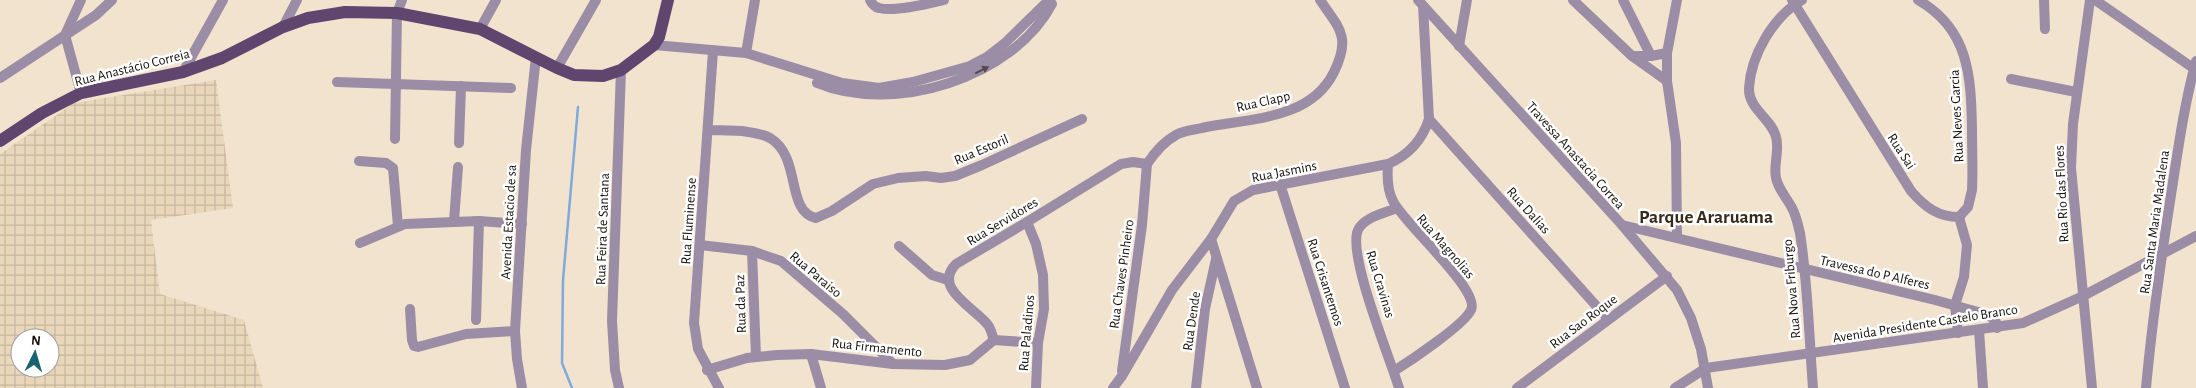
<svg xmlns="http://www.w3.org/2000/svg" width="2196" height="388" font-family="'Alegreya Sans',sans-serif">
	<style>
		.industrial { fill: url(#industrial-grid); fill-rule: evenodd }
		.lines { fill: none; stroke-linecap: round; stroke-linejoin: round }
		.stream { stroke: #7eaadc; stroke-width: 2.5 }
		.minor { stroke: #9c8da6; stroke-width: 10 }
		.major { stroke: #60456f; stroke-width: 12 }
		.oneway { fill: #524950 }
		.labels { text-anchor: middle; stroke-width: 5; stroke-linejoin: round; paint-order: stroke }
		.street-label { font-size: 14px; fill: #16110a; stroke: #fff }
		.district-label { font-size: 19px; font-weight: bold; fill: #372c1b; stroke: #fff }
	</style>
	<defs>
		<pattern id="industrial-grid" width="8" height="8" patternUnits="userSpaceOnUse" patternTransform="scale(1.25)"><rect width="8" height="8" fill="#e9d6bb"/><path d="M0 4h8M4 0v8" fill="none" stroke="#c7b79f"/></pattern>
	</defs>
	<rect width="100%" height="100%" fill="#f2e3cf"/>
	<path class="industrial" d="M216,80L233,208L151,220L160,294L244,320L263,388H0V154L74,103ZM20,338H50V368H20Z"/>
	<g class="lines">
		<polyline class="stream" points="572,388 562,363 563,280 578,107"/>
		<g class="minor">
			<polyline points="81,0 65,35 81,93"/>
			<path d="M870,0C872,4 874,7 879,8C895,12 927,4 944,0"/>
			<polyline points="1418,0 1622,225 1677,290 1691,318 1701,349 1708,388"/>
			<polyline points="1573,0 1632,56 1651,56 1667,53"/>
			<polyline points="1623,0 1651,56"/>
			<path d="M1792,0L1911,191C1925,207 1938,217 1959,217L1967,245L1964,277L1955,305L1958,333"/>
			<path d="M1802,0C1773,17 1751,55 1749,88C1748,109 1772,119 1776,137C1780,150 1773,165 1776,178C1778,189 1787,198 1792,208C1796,215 1798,225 1800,233C1808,284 1809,337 1813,388"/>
			<path d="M1918,0C1969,29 1971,76 1972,129C1972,149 1973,170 1972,190L1968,207L1959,217"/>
			<polyline points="2044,0 2045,29"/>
			<polyline points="2090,0 2073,124 2071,168 2092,388"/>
			<polyline points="2095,0 2196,70"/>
			<polyline points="283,27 297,0"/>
			<polyline points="480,29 496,0"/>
			<polyline points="654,45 746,53 842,83 879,88 913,82 970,66 987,57 1005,43 1049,0"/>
			<polyline points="1459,46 1467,0"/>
			<polyline points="713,51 694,323 698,349 719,388"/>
			<polyline points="746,53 755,0"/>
			<polyline points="1632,56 1667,81"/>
			<polyline points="557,68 596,0"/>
			<polyline points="183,72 223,0"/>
			<polyline points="0,78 96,15 112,0"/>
			<polyline points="2011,79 2076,92"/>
			<polyline points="337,82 511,88"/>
			<path d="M817,83C893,115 1013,78 1052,4"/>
			<polyline points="1429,119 1608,319"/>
			<path d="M708,130C726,131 753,129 770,138C802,157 785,211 816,218L832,211L873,184L898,178L926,176L941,178L955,176L982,165L1082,119"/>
			<polyline points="395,139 397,13 402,0"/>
			<polyline points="459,143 461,86"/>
			<polyline points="359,161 386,163 393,168 398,226"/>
			<path d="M1147,164C1155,152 1163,142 1176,135C1184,130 1194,130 1202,128C1248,118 1310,121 1334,72C1351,37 1340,29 1320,0"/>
			<path d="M1388,164C1387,177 1387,190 1393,201C1403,223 1481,290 1471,310C1464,325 1410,361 1394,371"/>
			<polyline points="1280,184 1345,388"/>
			<path d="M1397,208C1385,213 1364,217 1358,230C1347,254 1390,358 1399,388"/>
			<polyline points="454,221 458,167"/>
			<polyline points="479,221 522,224"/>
			<polyline points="1027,222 1036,244 1043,275 1044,309 1038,343 1036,388"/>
			<polyline points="1622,225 1935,300 1989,315 1996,322 1997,328"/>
			<polyline points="1677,237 1676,143 1667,81 1667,53 1677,0"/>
			<polyline points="1211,239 1257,388"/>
			<polyline points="360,243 405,224 479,221 476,320"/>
			<polyline points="700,245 752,251 781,261 843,314 893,364"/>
			<polyline points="899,246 932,275 948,280"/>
			<polyline points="752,251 756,357"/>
			<polyline points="410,309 412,340 414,346 418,347 466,334 515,331"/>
			<polyline points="1979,330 1983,388"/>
			<path d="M994,340C992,335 991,329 988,325C975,308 932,288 956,264L1027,222L1121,164L1133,162L1147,164"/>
			<polyline points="811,354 821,388"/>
			<polyline points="707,370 747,358 777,355 811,354 893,364 945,365 970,360 994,340 1038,343"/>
			<polyline points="1122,371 1142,225 1147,164"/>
			<polyline points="522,388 517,359 515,331 526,150 536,57"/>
			<polyline points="619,388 615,370 612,321 621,70"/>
			<path d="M1113,388L1122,376L1172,290L1211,239L1234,201L1253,190L1388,164C1409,155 1422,141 1429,119L1423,6"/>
			<polyline points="1196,388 1205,309 1216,259"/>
			<polyline points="1517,388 1667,276"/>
			<polyline points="1675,388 1706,368 2023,323 2083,296 2196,236"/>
			<path d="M2146,388C2152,323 2161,259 2171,195C2178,150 2184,105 2196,61"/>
		</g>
		<polyline class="major" points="0,141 42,113 81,93 183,72 222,58 283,27 308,18 345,12 397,13 480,29 557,68 574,75 603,76 621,70 654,45 659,37 668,0"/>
	</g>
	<defs><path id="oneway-solid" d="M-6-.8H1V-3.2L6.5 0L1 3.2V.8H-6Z" transform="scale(1.25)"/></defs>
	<use class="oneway" href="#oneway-solid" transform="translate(982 70) rotate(-26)"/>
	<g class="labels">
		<g class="street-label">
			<text transform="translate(132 67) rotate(-14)" y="5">Rua Anastácio Correia</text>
			<text transform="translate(1263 101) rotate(-13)" y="5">Rua Clapp</text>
			<text transform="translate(1956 116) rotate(-93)" y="5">Rua Neves Garcia</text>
			<text transform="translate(981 149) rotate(-23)" y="5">Rua Estoril</text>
			<text transform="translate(1902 151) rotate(57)" y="5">Rua Sai</text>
			<text transform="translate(1576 155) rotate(48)" y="5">Travessa Anastacia Correa</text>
			<text transform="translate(1284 171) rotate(-11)" y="5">Rua Jasmins</text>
			<text transform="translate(2061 194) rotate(-93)" y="5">Rua Rio das Flores</text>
			<text transform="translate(1529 210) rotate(48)" y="5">Rua Dalias</text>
			<text transform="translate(688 221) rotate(-86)" y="5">Rua Fluminense</text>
			<text transform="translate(1002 221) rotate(-31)" y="5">Rua Servidores</text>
			<text transform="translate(508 222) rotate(-87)" y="5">Avenida Estacio de sa</text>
			<text transform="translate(2154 222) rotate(-82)" y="5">Rua Santa Maria Madalena</text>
			<text transform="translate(602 229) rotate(-88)" y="5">Rua Feira de Santana</text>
			<text transform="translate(1446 246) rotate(49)" y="5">Rua Magnolias</text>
			<text transform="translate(1875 272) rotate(13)" y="5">Travessa do P Alferes</text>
			<text transform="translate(816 274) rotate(40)" y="5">Rua Paraiso</text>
			<text transform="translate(1121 274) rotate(-82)" y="5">Rua Chaves Pinheiro</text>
			<text transform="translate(1326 282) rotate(72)" y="5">Rua Crisantemos</text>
			<text transform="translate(1381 284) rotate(73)" y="5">Rua Cravinas</text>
			<text transform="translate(1791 289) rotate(-95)" y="5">Rua Nova Friburgo</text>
			<text transform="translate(740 304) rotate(-92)" y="5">Rua da Paz</text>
			<text transform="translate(1191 321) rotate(-82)" y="5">Rua Dende</text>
			<text transform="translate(1583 321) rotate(-37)" y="5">Rua Sao Roque</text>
			<text transform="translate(1925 323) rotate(-9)" y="5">Avenida Presidente Castelo Branco</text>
			<text transform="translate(1026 333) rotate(-85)" y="5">Rua Paladinos</text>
			<text transform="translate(877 347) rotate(6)" y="5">Rua Firmamento</text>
		</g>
		<g class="district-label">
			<text x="1706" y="223">Parque Araruama</text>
		</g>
	</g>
	<g transform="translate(35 353) rotate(5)"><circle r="24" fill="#ffffff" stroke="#a2a09d"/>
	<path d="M0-4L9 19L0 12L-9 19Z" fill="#196270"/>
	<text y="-8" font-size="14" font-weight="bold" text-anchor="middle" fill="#16110a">N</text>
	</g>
</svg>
